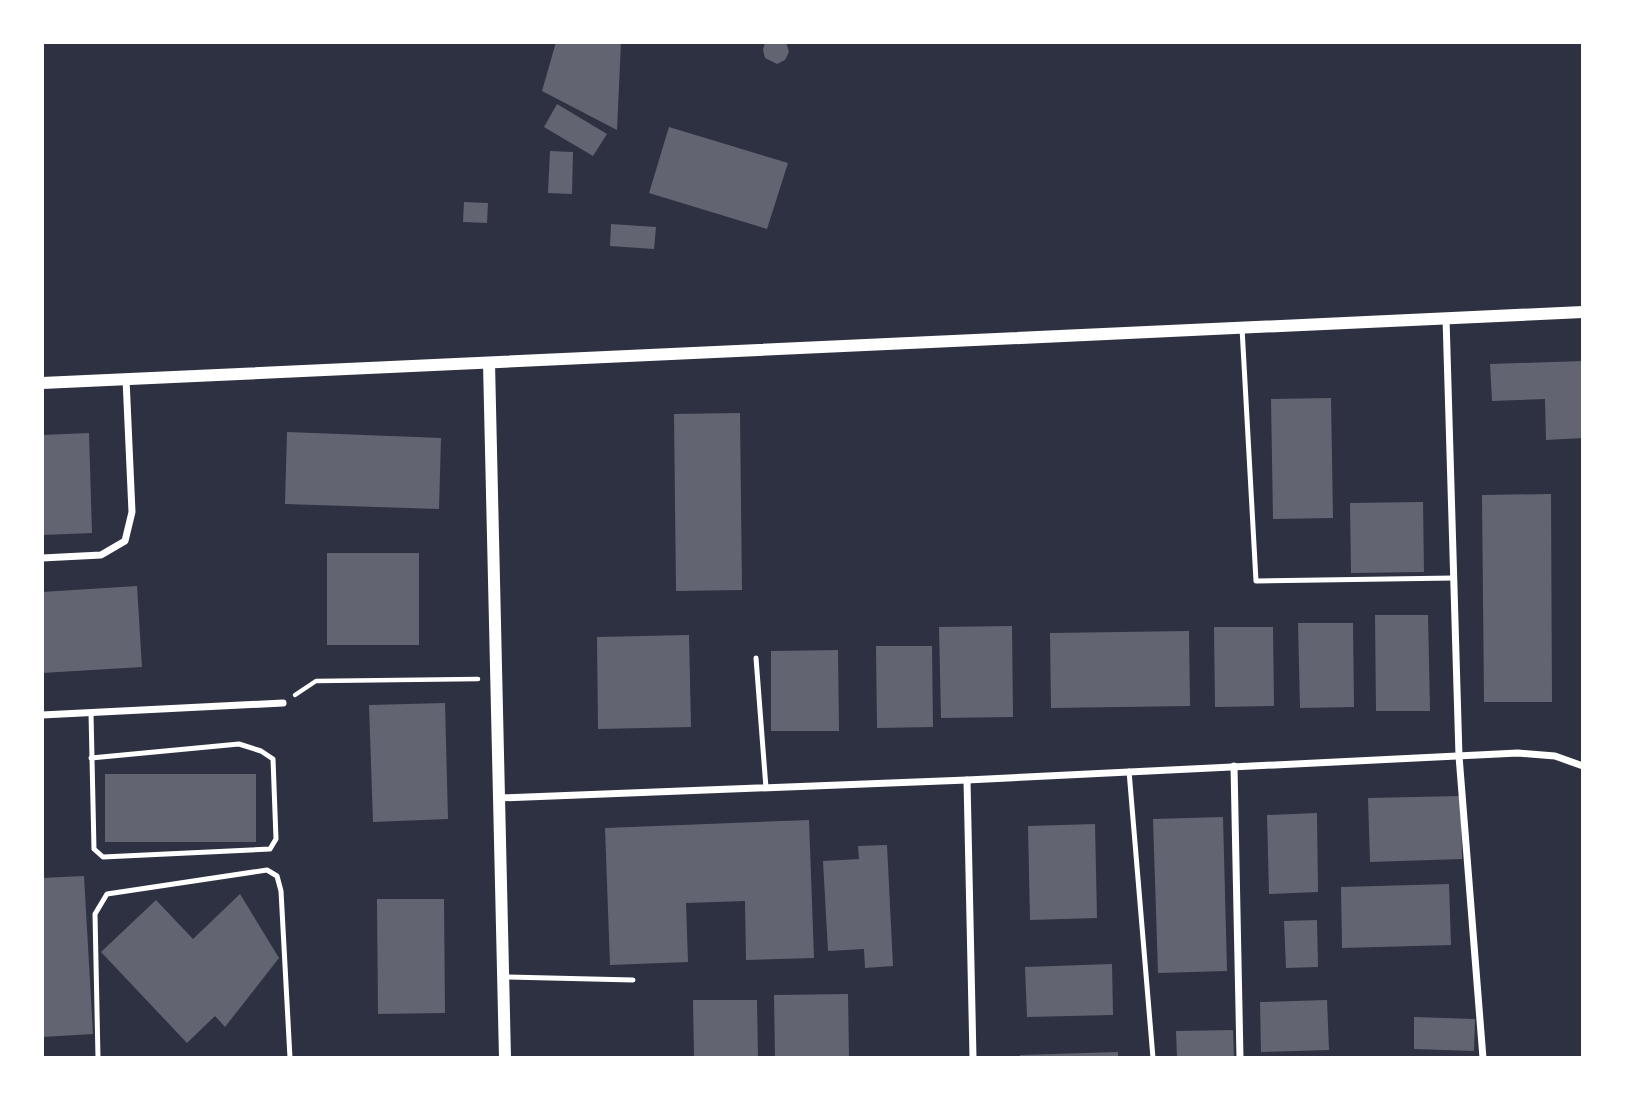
<svg xmlns="http://www.w3.org/2000/svg" width="1625" height="1100" font-family="'Alegreya Sans',sans-serif">
	<style>
		.building { fill: #626471 }
		.lines { fill: none; stroke-linecap: round; stroke-linejoin: round }
		.path { stroke: #fff; stroke-width: 4.5 }
		.service { stroke: #fff; stroke-width: 5 }
		.minor { stroke: #fff; stroke-width: 7 }
		.tertiary { stroke: #fff; stroke-width: 12 }
	</style>
	<rect width="100%" height="100%" fill="#2d3142"/>
	<g class="building">
		<polygon points="556,42 621,42 617,130 542,91"/>
		<polygon points="765,42 786,42 789,52 785,60 777,64 765,58 763,50"/>
		<polygon points="557,104 607,134 593,156 544,127"/>
		<polygon points="669,127 788,163 767,229 649,193"/>
		<polygon points="550,151 573,152 572,194 548,193"/>
		<polygon points="464,202 488,203 487,223 463,222"/>
		<polygon points="611,224 656,227 654,249 610,246"/>
		<polygon points="1583,361 1583,438 1546,440 1545,399 1492,401 1490,364"/>
		<polygon points="1331,398 1333,518 1273,519 1271,399"/>
		<polygon points="740,413 742,590 676,591 674,414"/>
		<polygon points="287,432 441,438 439,509 285,504"/>
		<polygon points="89,433 92,533 42,535 42,435"/>
		<polygon points="1551,494 1552,702 1484,702 1482,495"/>
		<polygon points="1423,502 1424,572 1351,573 1350,503"/>
		<rect x="327" y="553" width="92" height="92"/>
		<polygon points="137,586 142,667 42,673 42,592"/>
		<polygon points="1375,615 1428,615 1430,711 1376,711"/>
		<polygon points="1298,623 1353,623 1354,707 1300,708"/>
		<polygon points="1012,626 1013,717 941,718 939,627"/>
		<polygon points="1214,627 1273,627 1274,706 1215,707"/>
		<polygon points="1189,631 1190,706 1051,708 1050,633"/>
		<polygon points="689,635 691,727 598,729 597,637"/>
		<polygon points="876,646 932,646 933,727 877,728"/>
		<polygon points="838,650 839,731 771,731 771,651"/>
		<polygon points="445,703 448,819 373,822 369,705"/>
		<rect x="105" y="774" width="151" height="68"/>
		<polygon points="1461,796 1462,859 1370,862 1368,798"/>
		<polygon points="1317,813 1318,892 1269,894 1267,815"/>
		<polygon points="1223,817 1227,971 1158,973 1153,819"/>
		<polygon points="809,820 814,958 746,960 745,901 686,903 688,962 610,965 605,828"/>
		<polygon points="1095,824 1097,918 1030,920 1028,826"/>
		<polygon points="887,845 893,966 865,968 864,949 828,951 823,861 859,859 858,846"/>
		<polygon points="84,876 93,1034 42,1037 42,878"/>
		<polygon points="1449,884 1451,945 1342,948 1341,887"/>
		<polygon points="240,894 279,958 225,1027 215,1016 187,1043 101,952 156,900 193,939"/>
		<polygon points="377,899 444,899 445,1013 378,1014"/>
		<polygon points="1317,920 1318,967 1286,968 1284,921"/>
		<polygon points="1112,964 1113,1015 1027,1017 1025,967"/>
		<polygon points="848,994 849,1058 775,1058 774,995"/>
		<polygon points="693,1000 757,1000 758,1058 694,1058"/>
		<polygon points="1327,1000 1329,1050 1261,1052 1260,1002"/>
		<polygon points="1414,1017 1475,1019 1474,1051 1414,1049"/>
		<polygon points="1233,1030 1234,1058 1177,1058 1176,1031"/>
		<polygon points="1118,1052 1118,1058 1020,1058 1020,1055"/>
	</g>
	<g class="lines">
		<polyline class="path" points="295,695 316,681 478,679"/>
		<g class="service">
			<polyline points="1242,328 1256,581 1454,578"/>
			<polyline points="756,658 766,788"/>
			<polyline points="91,713 94,849 103,857 270,849 276,839 273,759 261,751 239,744 91,758"/>
			<polyline points="1129,771 1153,1058"/>
			<polyline points="503,977 633,980"/>
			<polyline points="98,1058 95,914 107,894 267,870 277,876 281,891 290,1058"/>
		</g>
		<g class="minor">
			<polyline points="1446,318 1459,756 1483,1058"/>
			<polyline points="42,558 101,555 125,541 132,512 126,379"/>
			<polyline points="42,715 283,703"/>
			<polyline points="1234,766 1240,1058"/>
			<polyline points="967,780 973,1058"/>
			<polyline points="499,798 967,780 1518,753 1555,756 1583,766"/>
		</g>
		<g class="tertiary">
			<polyline points="489,363 505,1058"/>
			<polyline points="42,383 1583,312"/>
		</g>
	</g>
	<rect width="1625" height="1100" fill="none" stroke="#ffffff" stroke-width="88"/>
</svg>
